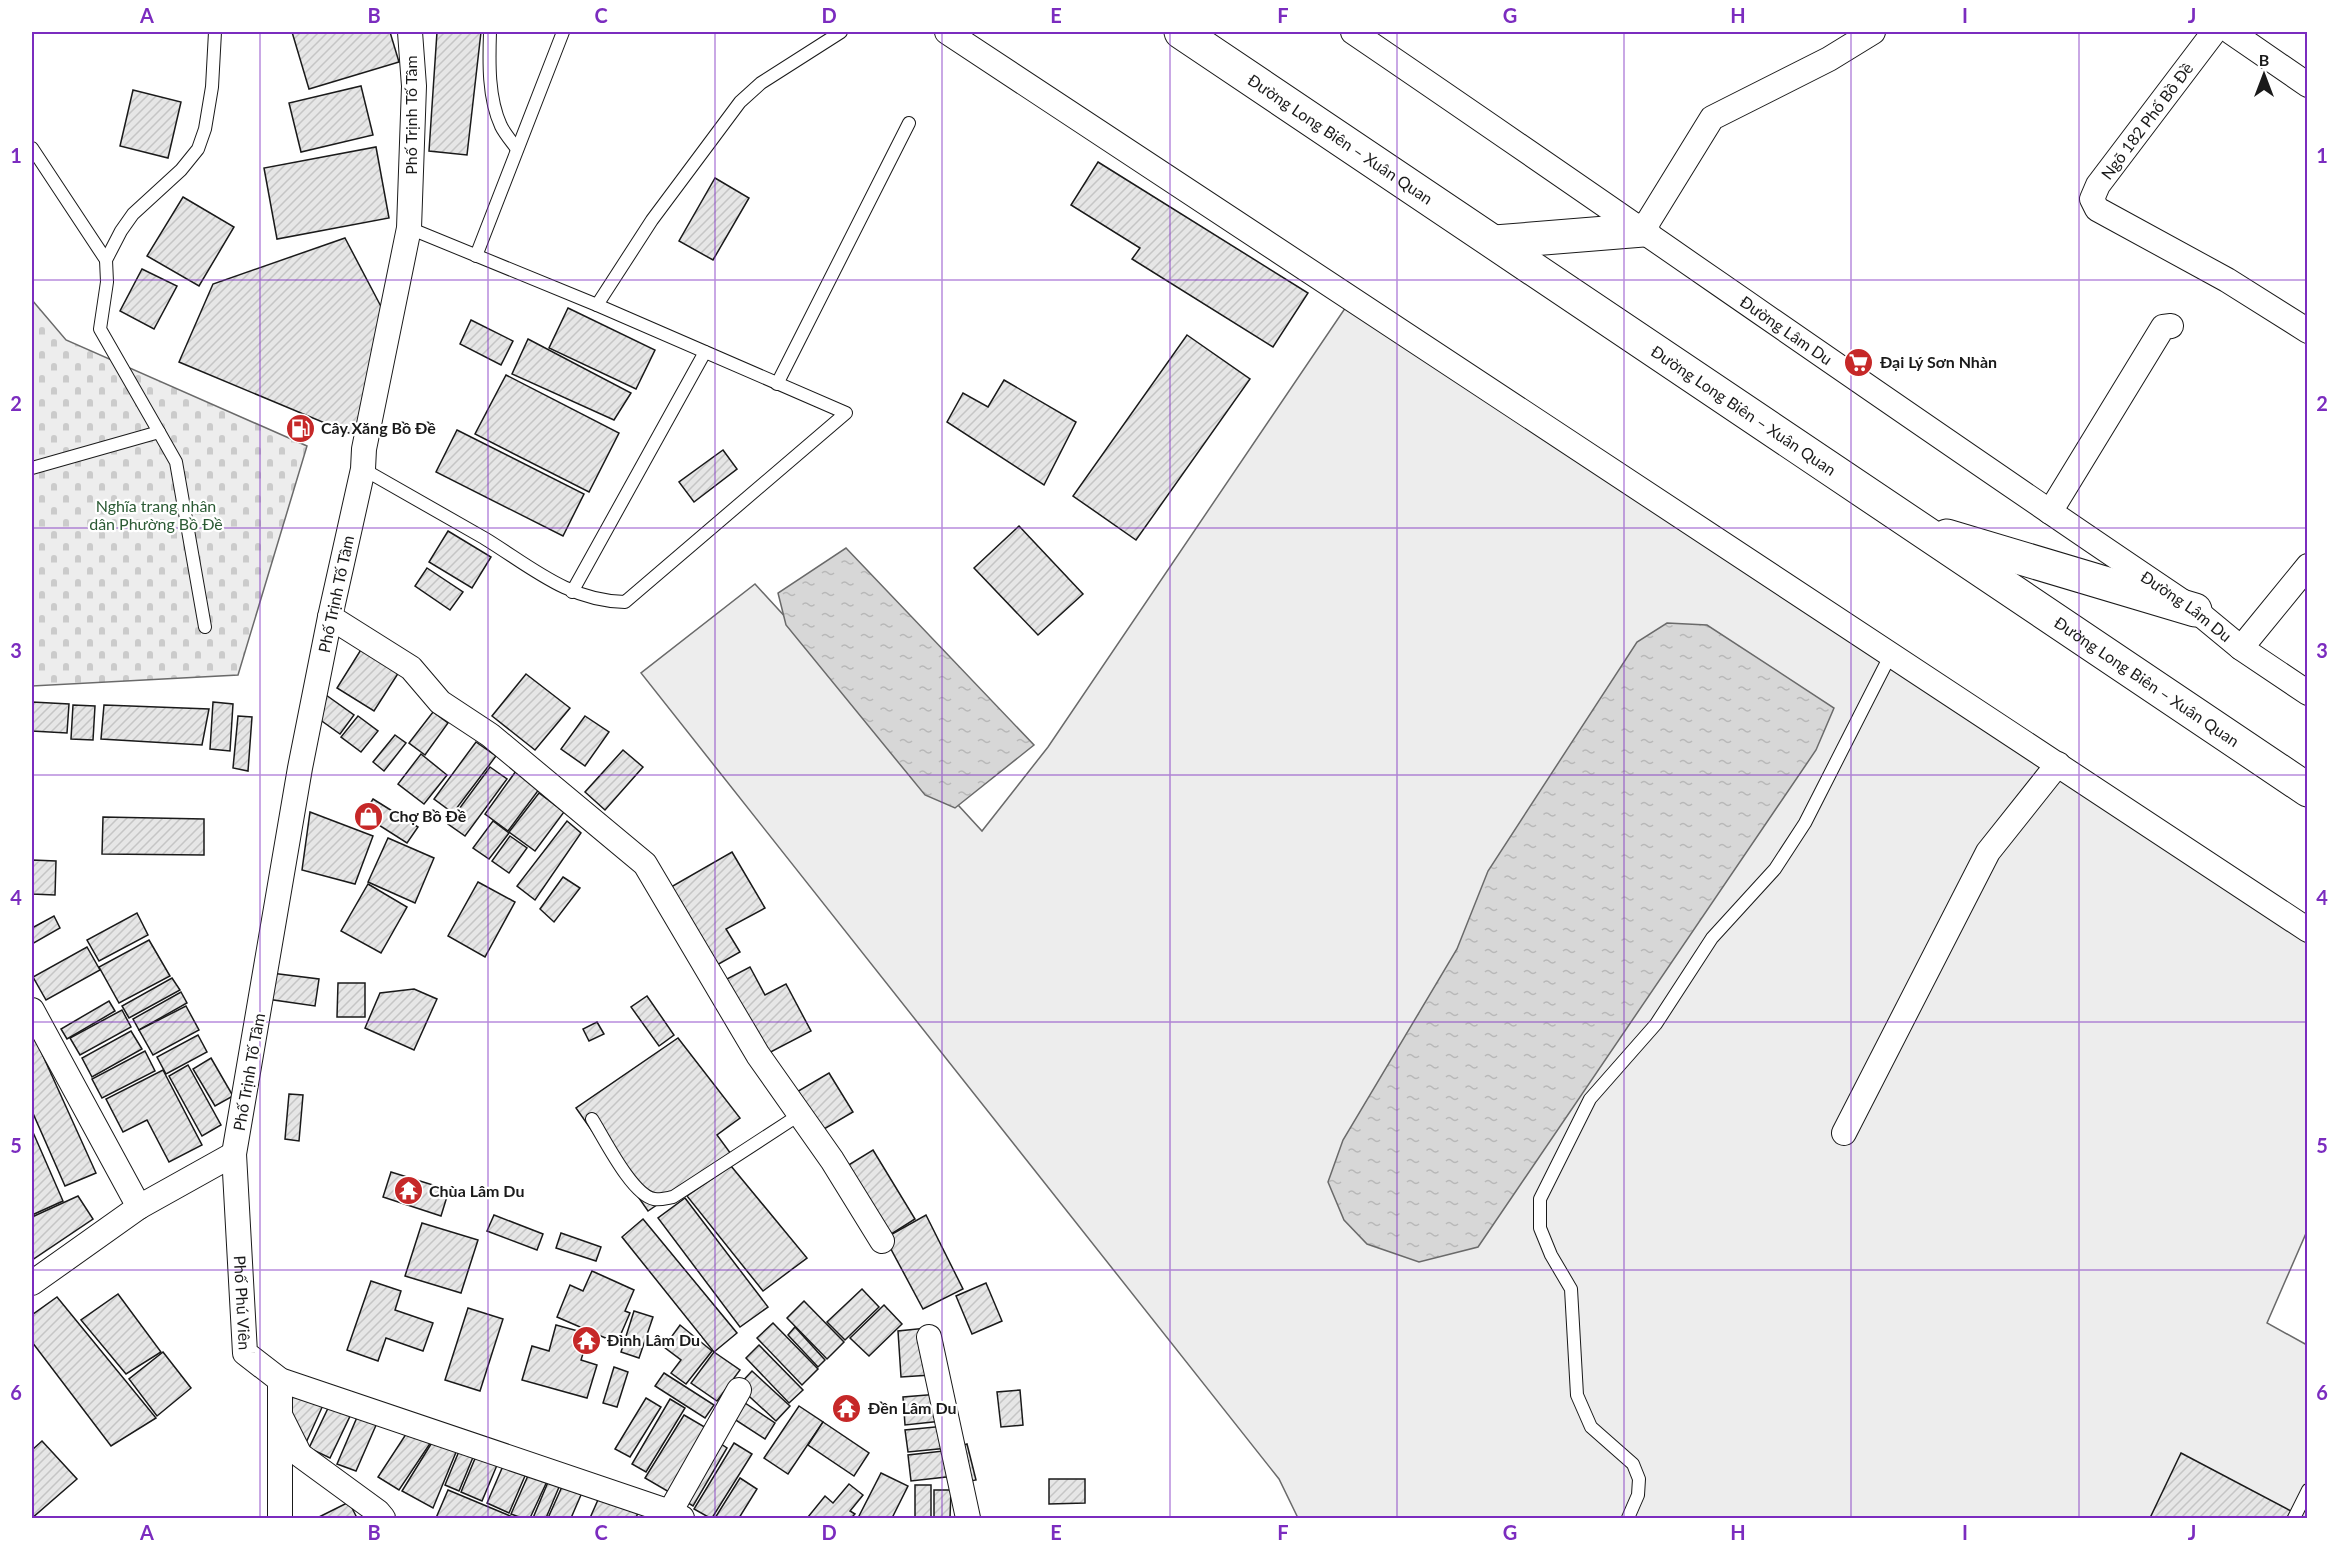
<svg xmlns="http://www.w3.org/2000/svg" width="2339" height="1550" font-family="Lato,sans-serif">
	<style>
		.cemetery { fill: url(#cemetery-stones); stroke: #6a6a6a; stroke-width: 1.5 }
		.built { fill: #ededed; stroke: #6a6a6a; stroke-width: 1.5 }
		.water { fill: url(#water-ripples); stroke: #6a6a6a; stroke-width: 1.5 }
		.building { fill: url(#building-hatch); stroke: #1a1a1a; stroke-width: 1.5 }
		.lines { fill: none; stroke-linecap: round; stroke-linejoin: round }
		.service-casing { stroke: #1a1a1a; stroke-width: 14 }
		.minor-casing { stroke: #1a1a1a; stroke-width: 26 }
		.primary-casing { stroke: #1a1a1a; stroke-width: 35 }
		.service { stroke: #fff; stroke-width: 12 }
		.minor { stroke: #fff; stroke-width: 24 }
		.primary { stroke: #fff; stroke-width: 33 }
		.grid { fill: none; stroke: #7b2cbf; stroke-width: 1.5; stroke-opacity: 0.55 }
		.labels { text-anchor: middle; stroke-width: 4.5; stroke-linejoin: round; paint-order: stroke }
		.street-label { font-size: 16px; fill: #1a1a1a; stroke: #fff }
		.poi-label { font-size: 16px; font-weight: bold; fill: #1a1a1a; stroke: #fff; text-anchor: start }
		.park-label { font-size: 16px; fill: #2b5a34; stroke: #fff }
		.neatline { fill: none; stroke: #7b2cbf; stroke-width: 2 }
		.grid-label { font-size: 20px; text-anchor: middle; font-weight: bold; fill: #7b2cbf }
	</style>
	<defs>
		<pattern id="cemetery-stones" width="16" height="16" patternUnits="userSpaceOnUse" patternTransform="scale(1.5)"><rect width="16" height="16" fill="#ededed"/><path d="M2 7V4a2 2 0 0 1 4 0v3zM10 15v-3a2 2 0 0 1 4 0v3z" fill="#cbcbcb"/></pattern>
		<pattern id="water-ripples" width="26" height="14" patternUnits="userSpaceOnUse" patternTransform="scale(1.5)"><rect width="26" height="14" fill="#d7d7d7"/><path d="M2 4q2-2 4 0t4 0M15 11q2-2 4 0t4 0" fill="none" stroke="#b8b8b8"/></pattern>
		<pattern id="building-hatch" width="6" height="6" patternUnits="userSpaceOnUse" patternTransform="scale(1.5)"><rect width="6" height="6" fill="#e6e6e6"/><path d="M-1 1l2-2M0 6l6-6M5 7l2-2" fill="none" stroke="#c5c5c5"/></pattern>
	</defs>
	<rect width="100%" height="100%" fill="#fff"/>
	<polygon class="cemetery" points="32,300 66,340 307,446 238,675 32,686"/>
	<polygon class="built" points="1352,298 2307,930 2307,1231 2267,1323 2307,1345 2307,1518 1298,1518 1279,1479 641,673 755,584 982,831 1048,747"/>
	<g class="water">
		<polygon points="846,548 1034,745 955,808 925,795 786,625 778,593"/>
		<polygon points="1667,623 1707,625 1834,708 1816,750 1478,1247 1419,1262 1367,1244 1344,1220 1328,1182 1343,1140 1457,949 1488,871 1637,642"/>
	</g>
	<g class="building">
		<polygon points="292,32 390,32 399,62 309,89"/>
		<polygon points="437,32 481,32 467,155 429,151"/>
		<polygon points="361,86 373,135 301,152 289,103"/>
		<polygon points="133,90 181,102 168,158 120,146"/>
		<polygon points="376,147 389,218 277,239 264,168"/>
		<polygon points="1098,162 1308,293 1273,347 1132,259 1140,248 1071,205"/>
		<polygon points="715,178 749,198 713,260 679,241"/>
		<polygon points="183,197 234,227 199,286 147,256"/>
		<polygon points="345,238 386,316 363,439 179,362 213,284"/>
		<polygon points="142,269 177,286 154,329 120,311"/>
		<polygon points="568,308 655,350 636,389 549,348"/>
		<polygon points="471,320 513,341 501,365 460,344"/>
		<polygon points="1187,335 1250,379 1136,540 1073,496"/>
		<polygon points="528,339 631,393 614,420 512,374"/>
		<polygon points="506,375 619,433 589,492 475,434"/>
		<polygon points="1004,380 1076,422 1044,485 947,422 963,393 988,407"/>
		<polygon points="457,430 584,494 563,536 436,472"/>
		<polygon points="723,450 737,469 694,502 679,482"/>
		<polygon points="1019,526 1083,594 1038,635 974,568"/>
		<polygon points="448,531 491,557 472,588 429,562"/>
		<polygon points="427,568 463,592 450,610 415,586"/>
		<polygon points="362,648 399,672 374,711 337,688"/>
		<polygon points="526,674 570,708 535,750 492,716"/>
		<polygon points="326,695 354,715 340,734 319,719"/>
		<polygon points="32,702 69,704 67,733 32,731"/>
		<polygon points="213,702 233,704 230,751 210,749"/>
		<polygon points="73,705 95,706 93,740 71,739"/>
		<polygon points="104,705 209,709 202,745 101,739"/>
		<polygon points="433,712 448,723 425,755 409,743"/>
		<polygon points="238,716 252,717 248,771 233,768"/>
		<polygon points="358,716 378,731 361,752 341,737"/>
		<polygon points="585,716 609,732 585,766 561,749"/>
		<polygon points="395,735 406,743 384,771 373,762"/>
		<polygon points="476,742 496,756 453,813 434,799"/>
		<polygon points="623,750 643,767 605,810 585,792"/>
		<polygon points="421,754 447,775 424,804 398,784"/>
		<polygon points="490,767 507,779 465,836 448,824"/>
		<polygon points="516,771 540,788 508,831 485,814"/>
		<polygon points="539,793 564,812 535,851 509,832"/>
		<polygon points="373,799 418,827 407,843 363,815"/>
		<polygon points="310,812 373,836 355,884 302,870"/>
		<polygon points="103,817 204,819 204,855 102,854"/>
		<polygon points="493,821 509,833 489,859 473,848"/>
		<polygon points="567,821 581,833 535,900 517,886"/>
		<polygon points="510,836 527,848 509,873 492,861"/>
		<polygon points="388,838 434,858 415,903 368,882"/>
		<polygon points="732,852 765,908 726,929 740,952 717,965 671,887"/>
		<polygon points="32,860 56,861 55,895 32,894"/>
		<polygon points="563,877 580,888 554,922 540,909"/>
		<polygon points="478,882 515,902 485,957 448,936"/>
		<polygon points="368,884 407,907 381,953 341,931"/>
		<polygon points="137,913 148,935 99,961 87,940"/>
		<polygon points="54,916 60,928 32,944 32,928"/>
		<polygon points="149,940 170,976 119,1003 99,967"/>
		<polygon points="87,947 100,970 46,1000 33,977"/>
		<polygon points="750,967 765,995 786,984 811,1031 763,1056 723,981"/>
		<polygon points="271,973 319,979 315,1006 267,999"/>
		<polygon points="172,978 180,990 129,1018 122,1006"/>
		<polygon points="338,983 365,983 365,1017 337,1017"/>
		<polygon points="414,989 437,999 414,1050 365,1028 380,993"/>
		<polygon points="181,992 187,1003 139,1030 133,1019"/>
		<polygon points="647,996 674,1035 659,1046 631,1007"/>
		<polygon points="109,1001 115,1011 67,1039 61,1029"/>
		<polygon points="186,1006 199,1030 153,1055 139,1030"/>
		<polygon points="122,1010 131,1027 80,1055 70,1038"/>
		<polygon points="597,1022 604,1034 589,1041 583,1029"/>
		<polygon points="131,1031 142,1049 92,1077 82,1058"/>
		<polygon points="198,1035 207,1052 166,1074 157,1057"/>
		<polygon points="34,1036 96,1173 65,1186 32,1111 32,1037"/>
		<polygon points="678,1038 740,1118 717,1135 731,1154 648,1211 576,1108"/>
		<polygon points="145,1051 155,1071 102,1098 92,1079"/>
		<polygon points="211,1058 233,1096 215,1106 193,1069"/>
		<polygon points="188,1065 221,1125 202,1136 169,1076"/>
		<polygon points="163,1070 202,1145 169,1162 147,1120 123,1132 106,1099"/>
		<polygon points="829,1073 853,1112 819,1132 795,1093"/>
		<polygon points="289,1094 303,1095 299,1141 285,1139"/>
		<polygon points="32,1130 63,1201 32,1215"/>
		<polygon points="873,1150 915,1219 885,1238 842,1169"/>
		<polygon points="731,1166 807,1258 763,1291 687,1196"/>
		<polygon points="391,1172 449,1190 441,1216 383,1197"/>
		<polygon points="78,1196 93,1219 32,1260 32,1217"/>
		<polygon points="685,1198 768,1307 740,1327 658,1218"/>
		<polygon points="494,1215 543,1234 537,1250 487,1231"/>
		<polygon points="926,1215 963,1289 923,1309 885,1238"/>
		<polygon points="643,1219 737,1333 714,1352 622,1237"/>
		<polygon points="422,1223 478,1240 461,1293 405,1276"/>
		<polygon points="561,1233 601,1247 596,1261 556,1248"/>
		<polygon points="592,1271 634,1290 625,1311 630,1313 617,1343 557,1317 570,1285 583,1291"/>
		<polygon points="371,1281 401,1291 395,1310 433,1323 423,1351 386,1338 378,1361 347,1350"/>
		<polygon points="986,1283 1002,1321 972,1334 956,1296"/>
		<polygon points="862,1289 879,1307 845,1340 827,1322"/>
		<polygon points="118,1294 161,1352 126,1374 81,1320"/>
		<polygon points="57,1297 156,1418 111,1446 32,1342 32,1315"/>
		<polygon points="804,1301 844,1342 827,1359 787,1318"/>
		<polygon points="884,1305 902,1324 869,1356 850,1338"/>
		<polygon points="468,1308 503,1319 480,1391 445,1380"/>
		<polygon points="634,1311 653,1317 639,1358 621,1352"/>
		<polygon points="773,1323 818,1369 802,1385 757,1338"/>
		<polygon points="556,1325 589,1334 581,1360 597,1365 587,1398 522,1380 532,1346 549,1351"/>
		<polygon points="680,1325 712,1351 686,1384 671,1373 681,1360 664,1347"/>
		<polygon points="795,1327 825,1360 818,1367 788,1335"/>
		<polygon points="927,1328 931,1375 901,1377 898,1331"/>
		<polygon points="759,1345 803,1390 789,1403 746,1358"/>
		<polygon points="163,1352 191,1388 157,1416 129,1379"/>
		<polygon points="714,1352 740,1370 717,1401 691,1383"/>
		<polygon points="614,1367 628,1372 617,1407 603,1403"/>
		<polygon points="752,1371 790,1406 776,1421 738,1386"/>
		<polygon points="664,1373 714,1405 705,1418 655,1386"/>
		<polygon points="289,1388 324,1403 305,1445 287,1415"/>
		<polygon points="1020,1390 1023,1425 1001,1427 997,1392"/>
		<polygon points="939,1394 942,1421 905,1425 903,1397"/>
		<polygon points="646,1398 661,1407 630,1457 615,1449"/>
		<polygon points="670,1399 685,1408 646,1472 632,1464"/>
		<polygon points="739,1399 775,1423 765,1439 728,1415"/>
		<polygon points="331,1402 352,1412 330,1458 309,1448"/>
		<polygon points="799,1406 823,1422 788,1474 764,1458"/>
		<polygon points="358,1415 377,1423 356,1471 337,1464"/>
		<polygon points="684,1415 708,1429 669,1492 645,1478"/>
		<polygon points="823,1422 869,1453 854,1476 808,1445"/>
		<polygon points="945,1426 948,1448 908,1452 905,1430"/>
		<polygon points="410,1428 431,1442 399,1490 378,1477"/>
		<polygon points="436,1436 459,1445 433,1508 402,1491"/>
		<polygon points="715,1440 727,1448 693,1506 680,1498"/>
		<polygon points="42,1441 77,1479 32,1518 32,1450"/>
		<polygon points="734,1443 752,1454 712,1518 710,1518 694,1509"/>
		<polygon points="462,1444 476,1450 459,1491 445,1485"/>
		<polygon points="967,1444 976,1480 965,1482 957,1447"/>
		<polygon points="479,1449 500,1458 482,1501 461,1492"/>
		<polygon points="952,1450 955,1476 911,1481 908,1455"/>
		<polygon points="2181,1453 2291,1511 2287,1518 2150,1518"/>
		<polygon points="506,1459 528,1469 509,1513 487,1503"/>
		<polygon points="531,1469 549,1477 530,1518 522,1518 511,1514"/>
		<polygon points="881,1473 908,1486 892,1518 858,1518"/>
		<polygon points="551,1475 562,1480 546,1518 533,1518"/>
		<polygon points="740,1478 757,1489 739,1518 715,1518"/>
		<polygon points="1049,1479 1085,1479 1085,1503 1049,1504"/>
		<polygon points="565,1480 584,1488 571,1518 548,1518"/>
		<polygon points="849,1484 863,1495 850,1511 855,1514 851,1518 808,1517 825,1496 833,1503"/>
		<rect x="915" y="1485" width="16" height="33"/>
		<polygon points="448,1490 515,1518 436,1518"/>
		<polygon points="934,1490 951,1490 950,1518 934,1518"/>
		<polygon points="601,1493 639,1510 636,1518 590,1518"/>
		<polygon points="349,1502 357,1518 317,1518"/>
	</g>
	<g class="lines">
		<defs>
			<g id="service">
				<path d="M490,32C489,62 488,98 501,126C505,134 512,142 517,149"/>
				<polyline points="32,148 106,260"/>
				<polyline points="476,256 563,32"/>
				<polyline points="597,305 652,220 740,102 761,83 841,32"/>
				<polyline points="777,384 909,123"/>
				<polyline points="159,432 176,462 205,627"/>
				<polyline points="32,468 159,432 100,329 107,282 106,260 121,231 133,214 181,170 198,149 205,129 212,87 215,32"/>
				<path d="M363,469C404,492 444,515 484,538C530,566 568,601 625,602L846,413L597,305L409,228"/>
				<polyline points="572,592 705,352"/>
				<path d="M592,1119C604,1138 632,1195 654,1199C660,1200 667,1198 673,1197L799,1115"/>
				<polyline points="1628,1518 1638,1495 1639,1479 1633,1464 1591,1427 1577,1395 1571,1289 1551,1255 1540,1228 1540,1199 1590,1099 1656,1024 1712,938 1775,869 1805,823 1891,654"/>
				<polyline points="2294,1518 2308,1490"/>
			</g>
			<g id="minor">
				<path id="s1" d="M410,32L414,86L409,228L364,449L363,469L330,617L300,768L234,1154L245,1353L280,1380L670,1512L682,1518"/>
				<polyline points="947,32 2308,930"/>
				<path id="s2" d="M1353,32C1634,223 1912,420 2195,610L2241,648L2308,693"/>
				<polyline points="2214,32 2098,185 2092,199 2097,209 2227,280 2308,331"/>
				<polyline points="2231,32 2308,85"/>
				<polyline points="1643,230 1712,118 1829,59 1873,32"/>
				<polyline points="2050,512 2163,327 2171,326"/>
				<polyline points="330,617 411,668 440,702 490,735 645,864 758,1055 832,1160 882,1241"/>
				<polyline points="2241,648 2308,566"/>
				<polyline points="32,1010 139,1207"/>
				<polyline points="1844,1133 1988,852 2058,764"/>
				<polyline points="32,1283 139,1207 234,1154"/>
				<polyline points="929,1337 968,1518"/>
				<polyline points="280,1380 280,1518"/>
				<polyline points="280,1415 300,1455 378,1512 383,1518"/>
				<polyline points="670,1512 739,1390"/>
			</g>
			<g id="primary">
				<path id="s3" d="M1181,32L2308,790"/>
				<polyline points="1495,242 1643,230"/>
				<polyline points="1947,536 2195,610"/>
			</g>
		</defs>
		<use href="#service" class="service-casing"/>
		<use href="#minor" class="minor-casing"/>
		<use href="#primary" class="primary-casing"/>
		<use href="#service" class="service"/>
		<use href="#minor" class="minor"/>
		<use href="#primary" class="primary"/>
	</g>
	<path class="grid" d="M260,32V1518M488,32V1518M715,32V1518M942,32V1518M1170,32V1518M1397,32V1518M1624,32V1518M1851,32V1518M2079,32V1518M32,280H2308M32,528H2308M32,775H2308M32,1022H2308M32,1270H2308"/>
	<defs>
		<symbol id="supermarket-disc" viewBox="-11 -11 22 22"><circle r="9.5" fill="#c62828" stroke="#fff"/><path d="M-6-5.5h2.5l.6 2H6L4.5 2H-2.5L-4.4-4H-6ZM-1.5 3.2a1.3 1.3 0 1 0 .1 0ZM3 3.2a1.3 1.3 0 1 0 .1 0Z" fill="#fff"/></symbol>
		<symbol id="fuel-disc" viewBox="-11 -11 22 22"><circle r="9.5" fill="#c62828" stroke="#fff"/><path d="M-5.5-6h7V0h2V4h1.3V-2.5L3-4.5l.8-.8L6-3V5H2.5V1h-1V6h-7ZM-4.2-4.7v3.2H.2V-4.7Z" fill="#fff"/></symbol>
		<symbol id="shop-disc" viewBox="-11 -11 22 22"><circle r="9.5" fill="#c62828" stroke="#fff"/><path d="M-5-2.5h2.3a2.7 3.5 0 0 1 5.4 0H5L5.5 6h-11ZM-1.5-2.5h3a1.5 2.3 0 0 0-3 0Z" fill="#fff"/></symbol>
		<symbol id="temple-disc" viewBox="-11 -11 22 22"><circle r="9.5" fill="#c62828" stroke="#fff"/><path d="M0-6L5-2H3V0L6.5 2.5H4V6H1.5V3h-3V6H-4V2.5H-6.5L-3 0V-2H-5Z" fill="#fff"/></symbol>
	</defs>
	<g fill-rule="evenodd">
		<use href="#supermarket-disc" x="1842" y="346" width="33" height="33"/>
		<use href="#fuel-disc" x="284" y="412" width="33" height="33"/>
		<use href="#shop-disc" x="352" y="800" width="33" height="33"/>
		<use href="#temple-disc" x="392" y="1174" width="33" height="33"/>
		<use href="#temple-disc" x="570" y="1324" width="33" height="33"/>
		<use href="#temple-disc" x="830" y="1392" width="33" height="33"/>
	</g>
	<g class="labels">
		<g class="street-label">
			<text transform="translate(411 115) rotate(-90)" y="6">Phố Trịnh Tố Tâm</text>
			<text transform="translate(2147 121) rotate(-53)" y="6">Ngõ 182 Phố Bồ Đề</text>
			<text dy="6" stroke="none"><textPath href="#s3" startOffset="192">Đường Long Biên – Xuân Quan</textPath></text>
			<text dy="6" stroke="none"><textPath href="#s2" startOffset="526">Đường Lâm Du</textPath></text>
			<text dy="6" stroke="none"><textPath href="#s3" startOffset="678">Đường Long Biên – Xuân Quan</textPath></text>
			<text transform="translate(336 594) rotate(-78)" y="6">Phố Trịnh Tố Tâm</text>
			<text dy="6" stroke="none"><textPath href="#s2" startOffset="1012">Đường Lâm Du</textPath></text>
			<text dy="6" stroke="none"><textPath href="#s3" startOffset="1164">Đường Long Biên – Xuân Quan</textPath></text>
			<text transform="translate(249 1072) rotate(-80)" y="6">Phố Trịnh Tố Tâm</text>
			<text dy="6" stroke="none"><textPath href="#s1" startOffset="1288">Phố Phú Viên</textPath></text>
		</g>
		<g class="poi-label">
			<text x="1880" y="368">Đại Lý Sơn Nhàn</text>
			<text x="321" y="434">Cây Xăng Bồ Đề</text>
			<text x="389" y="822">Chợ Bồ Đề</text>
			<text x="429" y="1197">Chùa Lâm Du</text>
			<text x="607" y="1346">Đình Lâm Du</text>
			<text x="868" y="1414">Đền Lâm Du</text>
		</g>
		<g class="park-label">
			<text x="156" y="512">Nghĩa trang nhân<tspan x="156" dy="18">dân Phường Bồ Đề</tspan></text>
		</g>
	</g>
	<rect width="2339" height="1550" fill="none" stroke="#ffffff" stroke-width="66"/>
	<g transform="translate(2264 75)" stroke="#ffffff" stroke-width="4.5" paint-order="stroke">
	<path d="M0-4.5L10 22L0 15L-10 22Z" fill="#1a1a1a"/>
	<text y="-9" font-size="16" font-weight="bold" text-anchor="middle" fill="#1a1a1a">B</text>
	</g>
	<rect x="33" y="33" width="2273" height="1484" class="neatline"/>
	<g class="grid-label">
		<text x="147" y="23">A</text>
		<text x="374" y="23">B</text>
		<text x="601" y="23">C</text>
		<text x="829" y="23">D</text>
		<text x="1056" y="23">E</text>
		<text x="1283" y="23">F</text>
		<text x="1510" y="23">G</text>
		<text x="1738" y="23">H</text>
		<text x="1965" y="23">I</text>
		<text x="2192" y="23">J</text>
		<text x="16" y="163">1</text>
		<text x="2322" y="163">1</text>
		<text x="16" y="411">2</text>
		<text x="2322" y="411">2</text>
		<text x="16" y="658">3</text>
		<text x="2322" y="658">3</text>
		<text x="16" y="905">4</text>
		<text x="2322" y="905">4</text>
		<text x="16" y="1153">5</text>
		<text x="2322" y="1153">5</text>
		<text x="16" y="1400">6</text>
		<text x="2322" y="1400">6</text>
		<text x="147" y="1540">A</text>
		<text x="374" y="1540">B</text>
		<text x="601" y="1540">C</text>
		<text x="829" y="1540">D</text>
		<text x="1056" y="1540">E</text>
		<text x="1283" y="1540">F</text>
		<text x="1510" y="1540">G</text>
		<text x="1738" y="1540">H</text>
		<text x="1965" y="1540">I</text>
		<text x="2192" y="1540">J</text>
	</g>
</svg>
